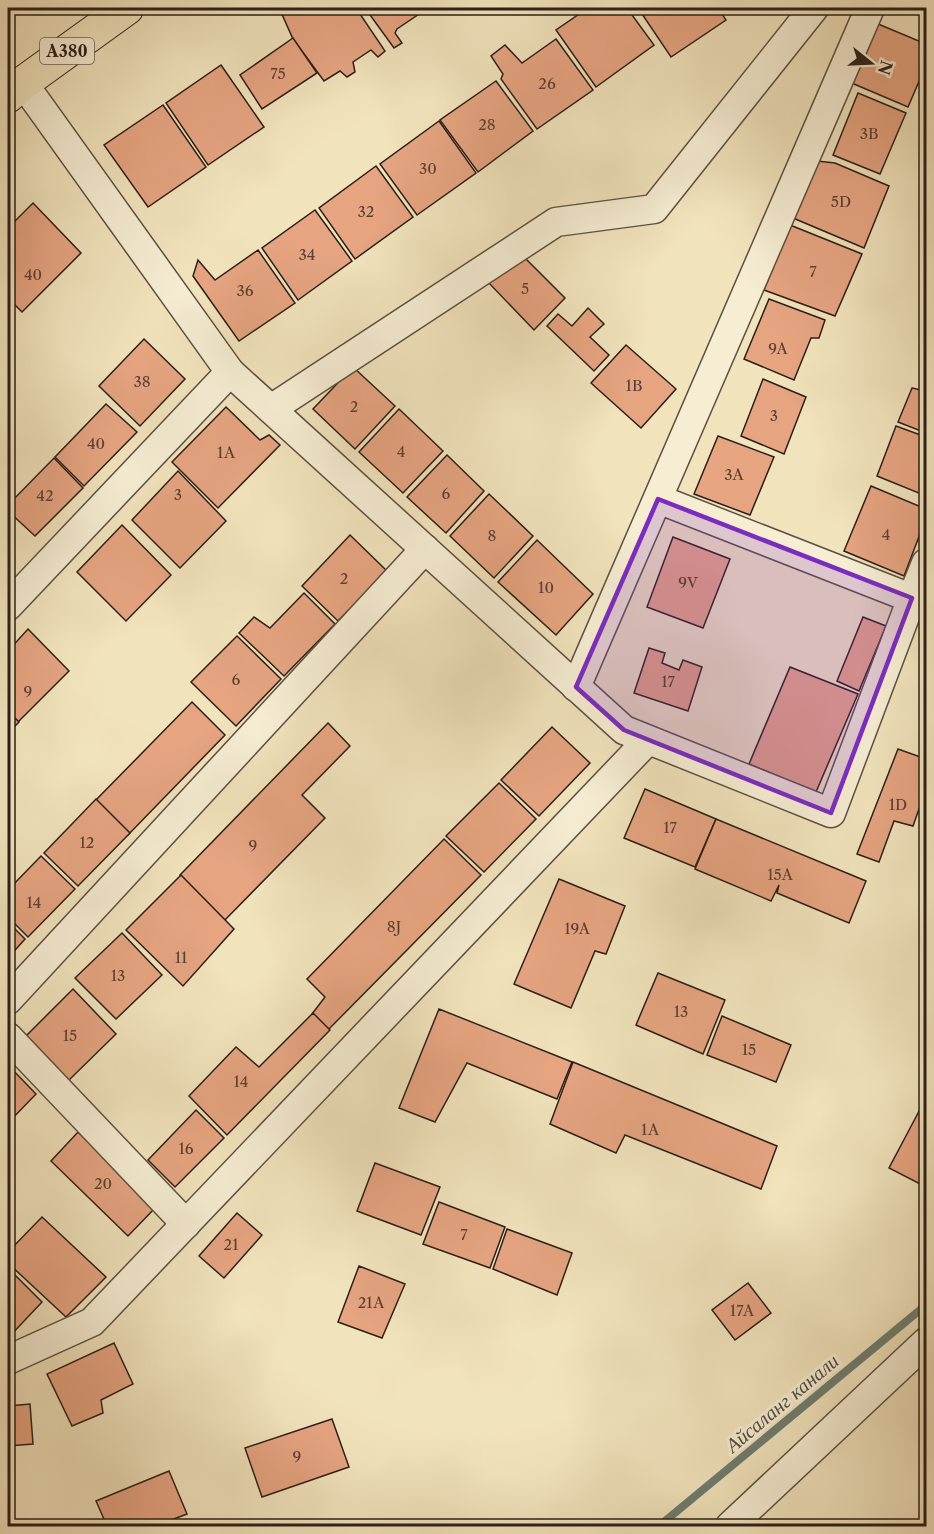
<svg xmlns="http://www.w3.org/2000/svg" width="934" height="1534" font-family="'Libre Caslon Text',serif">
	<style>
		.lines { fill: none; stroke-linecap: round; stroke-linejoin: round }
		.stream { stroke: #6e7e71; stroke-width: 8 }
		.building { fill: #e6a481; stroke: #2b1f19; stroke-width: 1.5 }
		.street-casing { stroke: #5c5042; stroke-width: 31 }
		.highway-casing { stroke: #2b1f19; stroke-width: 35 }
		.street { stroke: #f6edd3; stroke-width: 28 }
		.highway { stroke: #f1e3bc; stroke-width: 33 }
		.marked { fill: #7b2cbf; fill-opacity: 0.2; stroke: #7b2cbf; stroke-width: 4.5; stroke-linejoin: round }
		.labels { text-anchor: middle; stroke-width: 6; stroke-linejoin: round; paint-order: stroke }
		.number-label { font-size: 15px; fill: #5a4033 }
		.shield { fill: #f6edd3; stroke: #685d51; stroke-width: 1.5 }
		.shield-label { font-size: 16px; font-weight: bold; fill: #2b1f19 }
		.water-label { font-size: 20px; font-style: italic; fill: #4d4f45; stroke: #f6edd3 }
	</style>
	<rect width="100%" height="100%" fill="#f1e3bc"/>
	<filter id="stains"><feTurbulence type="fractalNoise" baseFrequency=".00333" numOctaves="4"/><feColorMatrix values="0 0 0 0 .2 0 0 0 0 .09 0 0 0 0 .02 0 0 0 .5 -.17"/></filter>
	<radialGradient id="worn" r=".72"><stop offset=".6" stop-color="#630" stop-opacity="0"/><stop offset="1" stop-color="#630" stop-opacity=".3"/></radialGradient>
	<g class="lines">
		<polyline class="stream" points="659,1526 926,1305"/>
	</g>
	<g class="building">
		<polygon points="288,8 356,8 385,51 378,57 371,50 353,62 355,72 347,77 340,71 324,81 293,39 281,12"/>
		<polygon points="365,8 428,8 397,29 395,33 402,43 394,48"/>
		<polygon points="588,8 627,8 654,45 596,87 556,30"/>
		<polygon points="638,8 718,8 726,20 671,57"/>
		<polygon points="871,21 926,44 926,65 908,107 847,81"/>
		<polygon points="293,38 317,73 262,109 240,75"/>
		<polygon points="556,39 593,90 537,129 501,79 503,74 491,56 505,45 522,63"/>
		<polygon points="221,65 264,127 208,165 166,103"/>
		<polygon points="496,81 533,131 478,172 440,120"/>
		<polygon points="858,93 906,113 880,174 833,155"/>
		<polygon points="163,105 206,167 148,207 104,145"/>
		<polygon points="439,121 476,173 417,215 380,164"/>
		<polygon points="817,161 835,163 889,186 864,248 793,218"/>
		<polygon points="376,166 413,217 355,259 319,208"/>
		<polygon points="33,203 81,253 22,312 8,298 8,228"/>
		<polygon points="315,210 352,261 298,300 262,248"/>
		<polygon points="790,225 862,254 835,316 764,290"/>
		<polygon points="258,250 295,303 239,341 193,276 198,260 215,280"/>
		<polygon points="524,257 565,298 534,330 486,280"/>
		<polygon points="769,299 825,320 819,338 811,338 794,380 744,359"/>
		<polygon points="588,308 604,324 590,337 609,355 594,371 547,326 558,314 572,326"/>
		<polygon points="144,339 185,379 140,426 99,386"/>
		<polygon points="626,345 676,389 641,428 591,383"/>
		<polygon points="353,367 395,406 355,449 313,409"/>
		<polygon points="763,379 806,397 784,454 741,436"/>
		<polygon points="912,388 926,391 926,433 898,422"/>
		<polygon points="106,404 137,432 84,486 55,457"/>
		<polygon points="226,407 260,440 269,435 280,445 218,508 172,462"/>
		<polygon points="399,409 443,451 403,493 359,452"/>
		<polygon points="896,426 926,437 926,496 877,476"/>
		<polygon points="718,436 774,457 750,515 694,494"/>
		<polygon points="447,455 484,491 446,533 407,497"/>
		<polygon points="54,458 83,488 35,536 8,511 8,505"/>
		<polygon points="178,471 226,521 180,568 132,520"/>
		<polygon points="871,486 926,509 926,518 904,576 844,551"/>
		<polygon points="489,494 533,536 494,578 450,536"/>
		<polygon points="122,525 171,575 126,621 77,572"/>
		<polygon points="350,535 387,571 338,621 302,586"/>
		<polygon points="673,537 730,559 703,628 647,607"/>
		<polygon points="537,540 593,594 556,635 498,582"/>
		<polygon points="304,593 335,624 284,676 239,633 254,617 270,628"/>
		<polygon points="863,617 886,626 859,691 837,681"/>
		<polygon points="28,629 69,671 18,722 8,713 8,651"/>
		<polygon points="237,636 281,679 236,726 191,682"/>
		<polygon points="649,648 665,653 662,663 679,670 683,660 702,667 688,711 634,693"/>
		<polygon points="790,667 858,694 816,792 749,764"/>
		<polygon points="192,702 225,735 128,835 94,802"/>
		<polygon points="8,711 19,722 8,733"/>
		<polygon points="328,723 350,746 302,795 325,818 224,921 180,875"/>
		<polygon points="552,727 590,763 539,816 501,780"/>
		<polygon points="898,749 926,759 926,789 913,826 894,821 879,862 857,854"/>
		<polygon points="499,783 536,819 484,872 446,836"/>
		<polygon points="645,789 716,819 695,867 624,838"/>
		<polygon points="96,799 130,833 78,886 44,853"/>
		<polygon points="716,819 866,881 849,923 777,893 779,885 771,901 695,869"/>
		<polygon points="444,839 481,875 327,1031 312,1014 325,997 307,979"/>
		<polygon points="41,856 75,889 28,937 8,917 8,890"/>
		<polygon points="181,875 234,929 183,986 126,930"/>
		<polygon points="559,879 625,906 606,954 595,951 571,1008 514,984"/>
		<polygon points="8,922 25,939 8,958"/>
		<polygon points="122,933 162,975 116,1019 75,978"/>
		<polygon points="658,973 725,1000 703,1054 636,1025"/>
		<polygon points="73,989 116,1034 67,1082 24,1038"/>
		<polygon points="439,1009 572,1062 557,1099 467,1063 435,1122 399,1108"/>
		<polygon points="313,1013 330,1030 227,1135 189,1096 236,1047 259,1067"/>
		<polygon points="722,1016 791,1045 776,1082 707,1055"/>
		<polygon points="926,1051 926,1070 920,1067"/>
		<polygon points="573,1062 777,1146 761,1189 625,1135 616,1153 550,1124"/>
		<polygon points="8,1065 36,1094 8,1123"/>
		<polygon points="926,1098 926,1187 889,1168"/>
		<polygon points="196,1110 224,1138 175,1187 148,1160"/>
		<polygon points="78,1132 156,1207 128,1236 51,1161"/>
		<polygon points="375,1163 440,1187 421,1235 357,1211"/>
		<polygon points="439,1202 505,1227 490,1268 423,1244"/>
		<polygon points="237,1213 262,1235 224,1278 199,1256"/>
		<polygon points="42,1217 106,1277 66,1317 8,1263 8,1252"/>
		<polygon points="507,1229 572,1253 557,1295 493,1269"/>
		<polygon points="359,1266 405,1284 382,1338 338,1322"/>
		<polygon points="8,1268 42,1302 9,1337 8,1335"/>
		<polygon points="748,1283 771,1313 735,1340 712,1310"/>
		<polygon points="114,1343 133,1384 101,1400 103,1413 72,1426 47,1374"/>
		<polygon points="30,1404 33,1444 8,1446 8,1406"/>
		<polygon points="332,1419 349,1467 262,1497 245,1448"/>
		<polygon points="169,1471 187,1514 155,1526 107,1526 96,1501"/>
	</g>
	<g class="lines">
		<defs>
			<g id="street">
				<polyline points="23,83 230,372 624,730 831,813 912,598 926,563"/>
				<polyline points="271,409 556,222 654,209 814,8"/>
				<polyline points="658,499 926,604"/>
				<polyline points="8,606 230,372"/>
				<polyline points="576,687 870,8"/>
				<polyline points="8,1000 425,549"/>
				<polyline points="8,1037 186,1224"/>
				<polyline points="8,1360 92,1322 648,740"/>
				<polyline points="730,1526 926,1342"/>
			</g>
			<polyline id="highway" points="8,96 23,83 127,8"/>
		</defs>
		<use href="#street" class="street-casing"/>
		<use href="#highway" class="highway-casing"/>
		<use href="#street" class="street"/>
		<use href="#highway" class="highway"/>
	</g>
	<path class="marked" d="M658,499L912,598L831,813L624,730L576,687Z"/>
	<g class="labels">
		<g class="number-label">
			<text x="278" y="79">75</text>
			<text x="547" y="89">26</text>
			<text x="487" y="130">28</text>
			<text x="869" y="139">3B</text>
			<text x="428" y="174">30</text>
			<text x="841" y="207">5D</text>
			<text x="366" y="217">32</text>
			<text x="307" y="260">34</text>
			<text x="813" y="277">7</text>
			<text x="33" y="280">40</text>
			<text x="525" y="294">5</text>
			<text x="245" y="296">36</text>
			<text x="778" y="354">9A</text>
			<text x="142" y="387">38</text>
			<text x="634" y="391">1B</text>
			<text x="354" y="412">2</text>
			<text x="774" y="421">3</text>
			<text x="96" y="449">40</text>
			<text x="401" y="457">4</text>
			<text x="226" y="458">1A</text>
			<text x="734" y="480">3A</text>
			<text x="446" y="499">6</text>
			<text x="178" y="500">3</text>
			<text x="45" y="501">42</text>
			<text x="886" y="540">4</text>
			<text x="492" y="541">8</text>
			<text x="344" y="584">2</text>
			<text x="688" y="588">9V</text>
			<text x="546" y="593">10</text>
			<text x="236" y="685">6</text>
			<text x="668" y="687">17</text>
			<text x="28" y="697">9</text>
			<text x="898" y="810">1D</text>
			<text x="670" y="833">17</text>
			<text x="87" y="848">12</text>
			<text x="253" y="851">9</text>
			<text x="780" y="880">15A</text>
			<text x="34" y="908">14</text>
			<text x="394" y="932">8J</text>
			<text x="577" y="934">19A</text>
			<text x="181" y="963">11</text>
			<text x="118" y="981">13</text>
			<text x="681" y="1017">13</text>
			<text x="70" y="1041">15</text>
			<text x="749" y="1055">15</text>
			<text x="241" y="1087">14</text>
			<text x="650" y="1135">1A</text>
			<text x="186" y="1154">16</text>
			<text x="103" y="1189">20</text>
			<text x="464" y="1240">7</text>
			<text x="231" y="1250">21</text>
			<text x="371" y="1308">21A</text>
			<text x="742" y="1316">17A</text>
			<text x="297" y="1462">9</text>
		</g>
		<rect class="shield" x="40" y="38" width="54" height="26" rx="4.5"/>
		<g class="shield-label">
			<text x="67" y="57">A380</text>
		</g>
		<g class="water-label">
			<text transform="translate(782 1403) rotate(-40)" y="7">Айсаланг канали</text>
		</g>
	</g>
	<rect width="934" height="1534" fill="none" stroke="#f1e3bc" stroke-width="30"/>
	<rect x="9" y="9" width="916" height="1516" fill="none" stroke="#2b1f19" stroke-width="3"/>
	<rect x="15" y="15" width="904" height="1504" fill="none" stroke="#2b1f19" stroke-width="1.5"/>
	<g transform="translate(871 63) rotate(108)" stroke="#f6edd3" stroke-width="4.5" paint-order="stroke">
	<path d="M0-4.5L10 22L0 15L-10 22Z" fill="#2b1f19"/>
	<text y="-9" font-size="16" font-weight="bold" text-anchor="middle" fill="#2b1f19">N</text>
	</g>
	<rect width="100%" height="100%" filter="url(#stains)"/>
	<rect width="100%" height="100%" fill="url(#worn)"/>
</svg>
